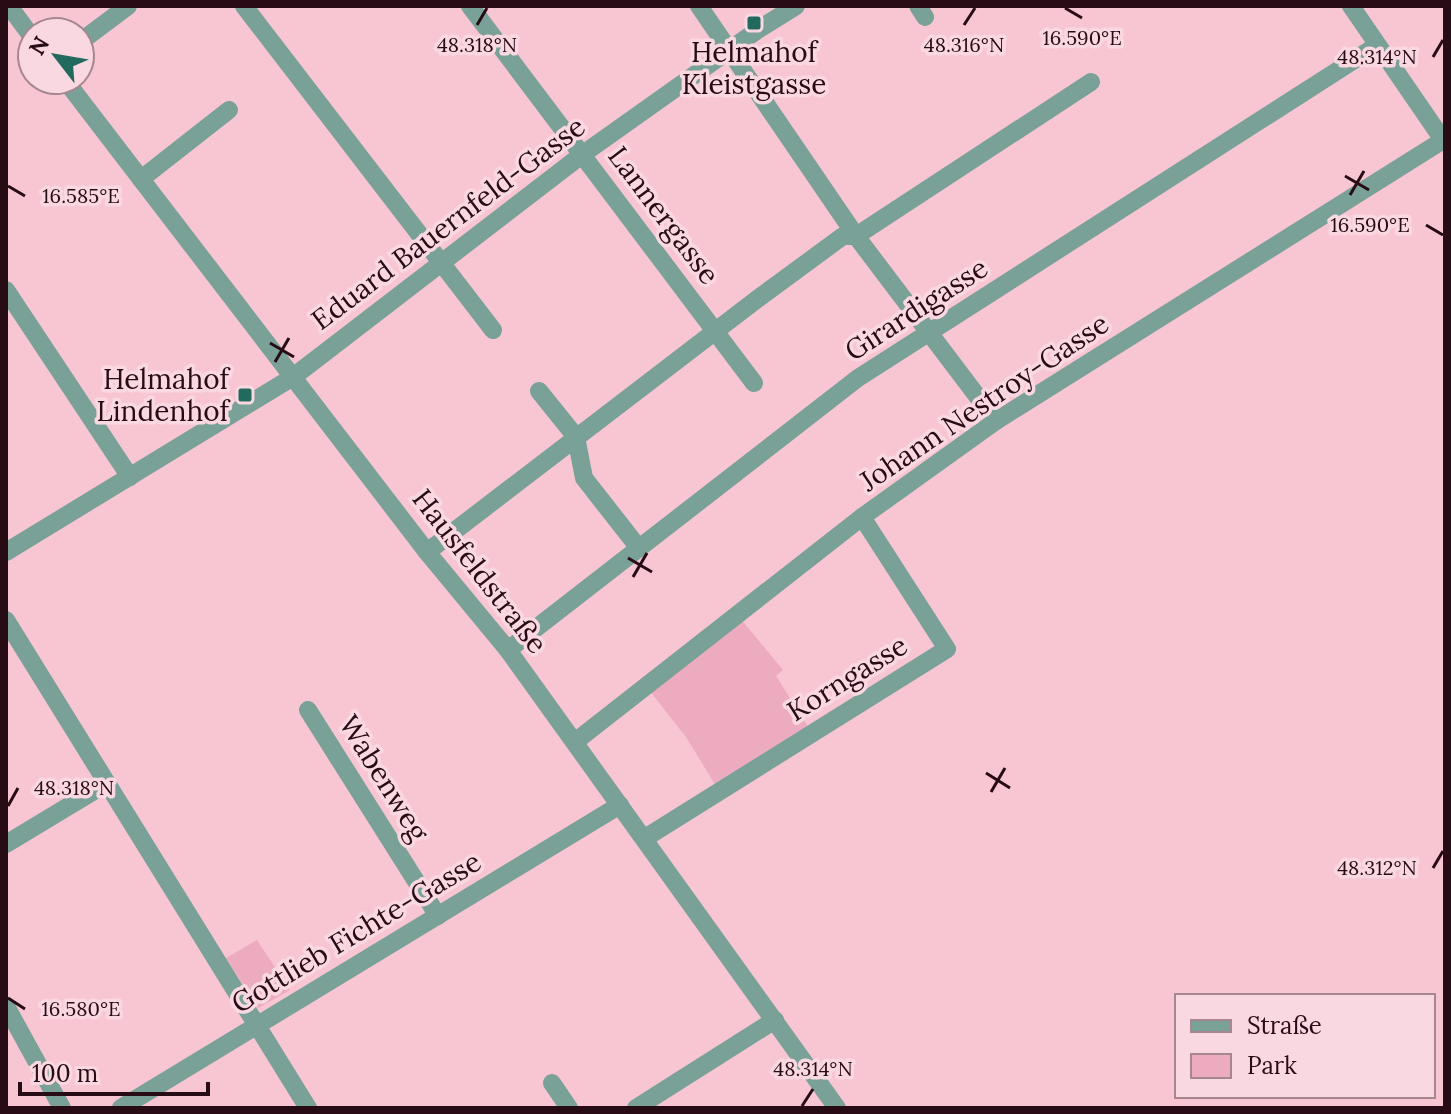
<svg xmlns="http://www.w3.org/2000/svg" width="1451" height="1114" font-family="Lora,serif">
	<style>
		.green { fill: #ecabbe }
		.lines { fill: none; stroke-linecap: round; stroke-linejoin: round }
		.minor { stroke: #79a198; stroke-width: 18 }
		.ticks { fill: none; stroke: #270b15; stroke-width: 3 }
		.poi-dot { fill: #236a5e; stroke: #fad8e1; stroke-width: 3 }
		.labels { text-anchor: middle; stroke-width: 7; stroke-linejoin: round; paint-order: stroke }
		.poi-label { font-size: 28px; fill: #270b15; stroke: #fad8e1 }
		.street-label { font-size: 28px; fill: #270b15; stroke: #fad8e1 }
		.ticks-label { font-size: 20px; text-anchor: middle; fill: #270b15; stroke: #fad8e1; stroke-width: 7; stroke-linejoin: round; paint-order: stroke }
	</style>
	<rect width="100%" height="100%" fill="#f8c6d3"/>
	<g class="green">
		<polygon points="740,618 783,670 776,676 809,728 716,786 686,737 649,690"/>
		<polygon points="257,940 290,990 258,1008 226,958"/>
	</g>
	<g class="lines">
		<g class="minor">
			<polyline points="9,6 32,37"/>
			<polyline points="244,6 493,330"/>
			<polyline points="470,6 754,383"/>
			<polyline points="699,6 856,236 996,421"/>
			<polyline points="918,6 925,17"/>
			<polyline points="1351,6 1443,140"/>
			<polyline points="80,42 128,6"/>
			<polyline points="65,80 427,552 508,650 837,1108"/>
			<polyline points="141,179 229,110"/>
			<polyline points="6,290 130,477"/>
			<polyline points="539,391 576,437 584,478 638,547"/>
			<polyline points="6,552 293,377 583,154 759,29 796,6"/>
			<polyline points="427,552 760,297 843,236 856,236 1091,82"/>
			<polyline points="6,620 308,1108"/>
			<polyline points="508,650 858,378 1376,46"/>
			<polyline points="308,710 438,916"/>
			<polyline points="576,741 862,517 996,421 1445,139"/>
			<polyline points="645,838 947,649 862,517"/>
			<polyline points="6,844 107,783"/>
			<polyline points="6,1006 62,1108"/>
			<polyline points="552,1083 569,1108"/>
			<polyline points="121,1108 620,805"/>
			<polyline points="636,1108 775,1020"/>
		</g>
	</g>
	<path class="ticks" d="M1065,8L1082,18M477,25L487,8M964,25L975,8M1433,57L1443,40M1345,176L1369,190M8,186L25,196M1350,195L1364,171M1426,225L1443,235M270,343L294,357M275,362L289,338M628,558L652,572M633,577L647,553M986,773L1010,788M991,792L1005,768M8,806L18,788M1433,868L1443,851M8,998L25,1009M802,1106L813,1089"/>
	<g class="poi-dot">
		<rect x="746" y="15" width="16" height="16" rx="4"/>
		<rect x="237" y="387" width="16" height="16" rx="4"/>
	</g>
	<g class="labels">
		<g class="poi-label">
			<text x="754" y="62">Helmahof<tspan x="754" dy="32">Kleistgasse</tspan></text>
			<text x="229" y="389" text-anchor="end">Helmahof<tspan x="229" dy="32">Lindenhof</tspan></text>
		</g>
		<g class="street-label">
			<text transform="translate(664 215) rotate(53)" y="10">Lannergasse</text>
			<text transform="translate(448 223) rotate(-37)" y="10">Eduard Bauernfeld-Gasse</text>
			<text transform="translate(916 309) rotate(-33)" y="10">Girardigasse</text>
			<text transform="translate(984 402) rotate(-34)" y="10">Johann Nestroy-Gasse</text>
			<text transform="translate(480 571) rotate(52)" y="10">Hausfeldstraße</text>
			<text transform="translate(847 678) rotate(-32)" y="10">Korngasse</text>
			<text transform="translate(384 778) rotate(58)" y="10">Wabenweg</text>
			<text transform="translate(356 932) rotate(-31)" y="10">Gottlieb Fichte-Gasse</text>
		</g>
	</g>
	<g class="ticks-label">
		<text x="1082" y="45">16.590°E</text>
		<text x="964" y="52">48.316°N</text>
		<text x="477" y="52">48.318°N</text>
		<text x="1377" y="64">48.314°N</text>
		<text x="81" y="203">16.585°E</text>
		<text x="1370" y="232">16.590°E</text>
		<text x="74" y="795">48.318°N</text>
		<text x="1377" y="875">48.312°N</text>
		<text x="81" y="1016">16.580°E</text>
		<text x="813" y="1076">48.314°N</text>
	</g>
	<rect width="1451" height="1114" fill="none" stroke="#270b15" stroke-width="16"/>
	<rect x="1175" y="994" width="260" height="104" fill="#fad8e1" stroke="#a6868f" stroke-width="2"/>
	<rect x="1191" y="1020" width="40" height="12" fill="#79a198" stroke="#a6868f" stroke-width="2"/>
	<text x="1247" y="1034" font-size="24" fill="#270b15">Straße</text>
	<rect x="1191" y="1054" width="40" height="24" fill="#ecabbe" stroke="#a6868f" stroke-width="2"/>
	<text x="1247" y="1074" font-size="24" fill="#270b15">Park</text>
	<g transform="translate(56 56) rotate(301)"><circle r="38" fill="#fad8e1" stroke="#a6868f" stroke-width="2"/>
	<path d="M0-6L14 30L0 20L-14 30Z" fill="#236a5e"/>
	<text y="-12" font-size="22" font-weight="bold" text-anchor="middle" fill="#270b15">N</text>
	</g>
	<path d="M20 1082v12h188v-12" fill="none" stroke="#270b15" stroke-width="4"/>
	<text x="32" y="1082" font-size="24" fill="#270b15" stroke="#fad8e1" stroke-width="6" paint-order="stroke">100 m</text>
</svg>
